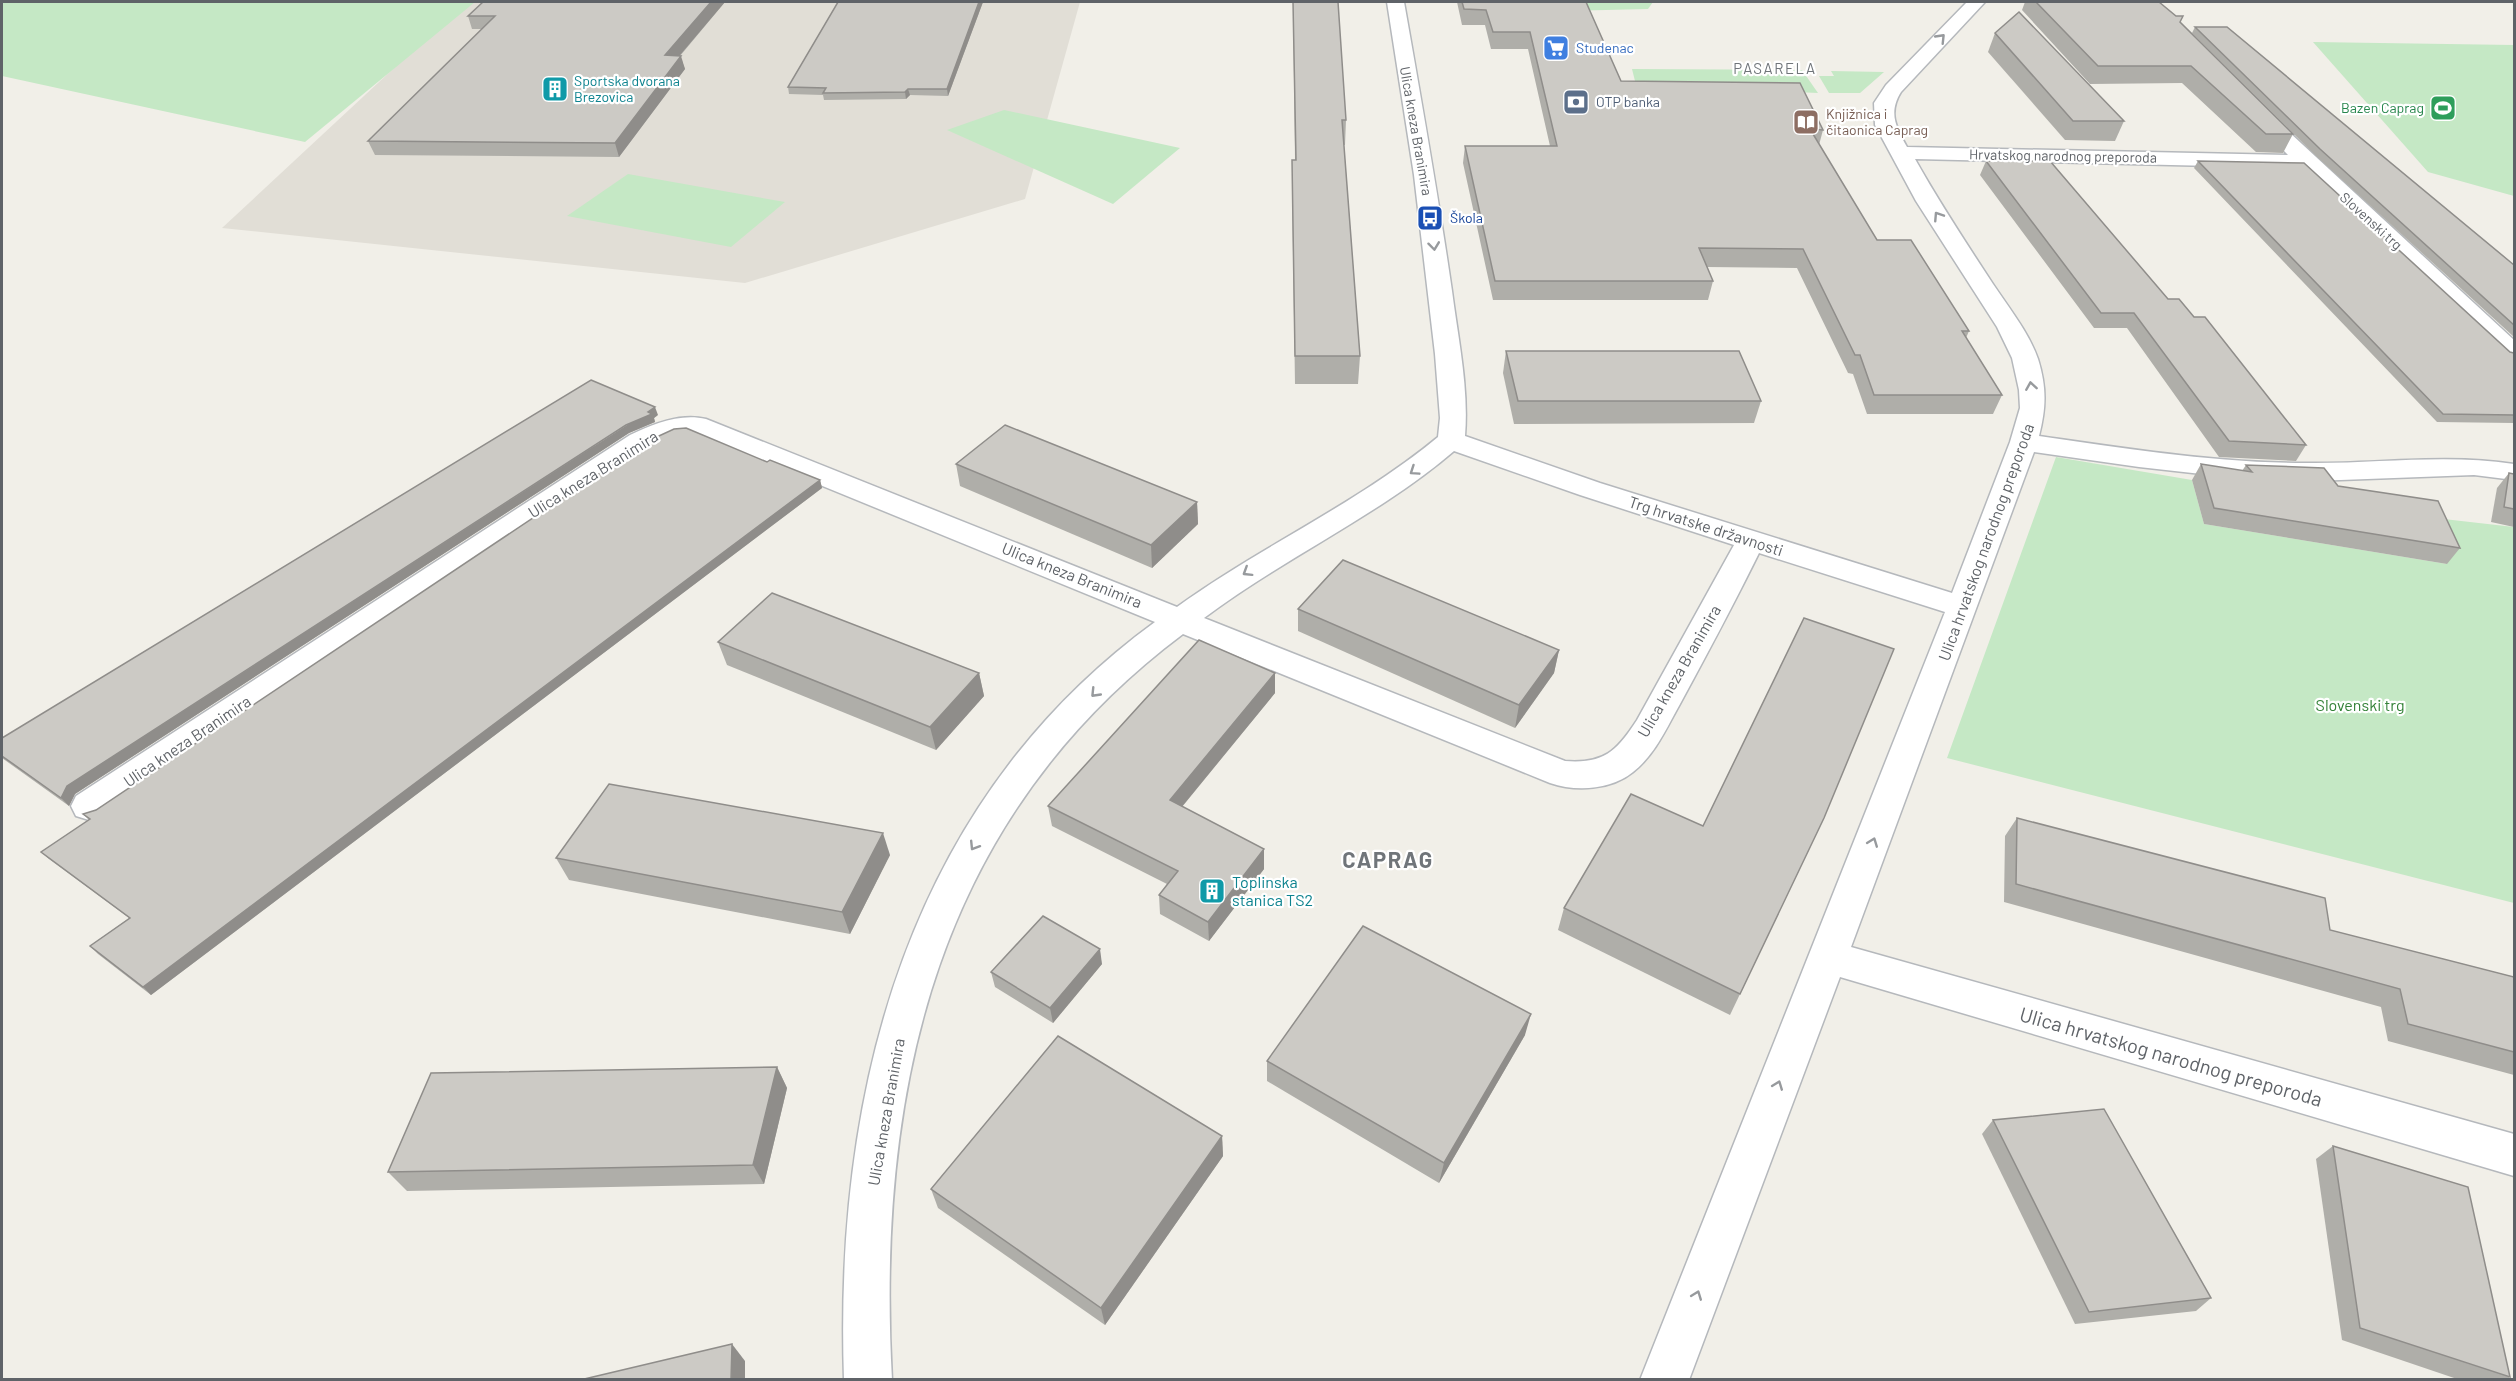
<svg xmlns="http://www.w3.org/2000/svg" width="2516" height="1381" font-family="Barlow,sans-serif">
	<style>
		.education { fill: #e1ded6 }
		.green { fill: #c5e8c5 }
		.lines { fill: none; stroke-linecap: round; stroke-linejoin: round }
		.street-casing { stroke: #b5b8bc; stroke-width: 3 }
		.street { fill: #fff; fill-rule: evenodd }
		.wall { fill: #afaea9 }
		.shaded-wall { fill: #8f8d8a }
		.building { fill: #cccac5; stroke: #8f8d8a; stroke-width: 1.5 }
		.oneway { stroke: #979a9d }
		.labels { text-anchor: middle; stroke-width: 4.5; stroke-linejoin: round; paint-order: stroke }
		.far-shop-label { font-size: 14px; fill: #366cbe; stroke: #fff; text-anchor: start }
		.far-culture-label { font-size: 14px; fill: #0d838f; stroke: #fff; text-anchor: start }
		.far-service-label { font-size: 14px; fill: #4e5e75; stroke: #fff; text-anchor: start }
		.far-leisure-label { font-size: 14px; fill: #27864d; stroke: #fff; text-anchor: end }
		.far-education-label { font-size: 14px; fill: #785e54; stroke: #fff; text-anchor: start }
		.far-street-label { font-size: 14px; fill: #5f6368; stroke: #fff }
		.far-transit-label { font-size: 14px; fill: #164399; stroke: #fff; text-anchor: start }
		.far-neighbourhood-label { font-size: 15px; letter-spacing: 1.5px; fill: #70757a; stroke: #fff }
		.street-label { font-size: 16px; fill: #5f6368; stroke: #fff }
		.park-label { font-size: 16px; fill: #348238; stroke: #fff }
		.culture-label { font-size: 16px; fill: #0d838f; stroke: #fff; text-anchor: start }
		.near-street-label { font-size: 20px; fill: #5f6368; stroke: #fff }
		.district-label { font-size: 22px; font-weight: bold; letter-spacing: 1.5px; fill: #70757a; stroke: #fff }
	</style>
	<rect width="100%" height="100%" fill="#f1efe8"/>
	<polygon class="education" points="465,2 1080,2 1025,199 745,283 222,228"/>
	<g class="green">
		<polygon points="2,2 475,2 305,142 2,76"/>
		<polygon points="1560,2 1653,2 1648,9 1564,11"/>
		<polygon points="2313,42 2514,45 2514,196 2428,172"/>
		<polygon points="1632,69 1802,70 1818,93 1636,85"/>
		<polygon points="1831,71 1884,72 1860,93 1829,93 1819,76 1834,76"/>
		<polygon points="1004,110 1180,148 1113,204 947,130"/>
		<polygon points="628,174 785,202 731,247 567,216"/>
		<polygon points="2056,457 2192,480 2204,524 2447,564 2426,517 2514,527 2514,903 1947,758"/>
	</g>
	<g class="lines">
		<defs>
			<path id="street" d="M1387,2H1404C1421,98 1438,194 1452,291C1458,338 1469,388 1465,436L1600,483L1952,593L2010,442L2020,408L2019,390L2012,358L1997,327L1916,201L1875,125L1874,103L1886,85L1967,2H1985L1901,92C1888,113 1896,127 1907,147L2288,155L2247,113L2250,109H2264L2514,340V360L2505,358L2301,168L1915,159C1939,202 1966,243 1993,284C2009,308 2029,333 2038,359C2047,388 2046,408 2039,436C2130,449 2222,464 2315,463C2382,463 2448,454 2514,464V480L2474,475L2314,481L2237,478L2139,467L2034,452L1851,947L2514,1134V1176L1840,977L1689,1380H1640L1945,612L1759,553C1734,604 1707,654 1680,704C1667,727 1655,755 1633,772C1611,790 1576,792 1550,783L1183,634C937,818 876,1087 892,1380H844C834,1088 908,802 1155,622L693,433L676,435L650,447L102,816L89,820L76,816L71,806L76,796L630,435C653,424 680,413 706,419L1177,607C1261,546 1357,504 1438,437L1440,418L1435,354L1414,175ZM1454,451L1580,495L1734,545L1637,720C1617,751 1604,764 1565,761L1204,618C1285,557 1378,516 1454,451Z"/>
		</defs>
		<use href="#street" class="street-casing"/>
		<use href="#street" class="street"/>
	</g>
	<g class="wall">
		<polygon points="483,2 725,2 680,56 685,69 619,157 375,155 368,141 483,29 472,29 468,16"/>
		<polygon points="983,2 948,96 910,95 906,99 824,100 823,95 789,94 788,87"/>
		<polygon points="1293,2 1346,120 1345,145 1344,145 1360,356 1358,384 1295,384 1292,186 1292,160 1295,160"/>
		<polygon points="1457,2 1586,2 1621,81 1823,130 1819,145 1877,240 1969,331 1966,338 2002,395 1993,414 1867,414 1853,374 1848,373 1797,268 1707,267 1713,281 1708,300 1493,300 1463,163 1465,146 1550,146 1528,49 1491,49 1485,25 1462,25"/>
		<polygon points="2025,2 2159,2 2293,134 2283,153 2256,152 2182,83 2090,84 2022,10"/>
		<polygon points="2195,27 2514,265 2514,337 2316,156 2192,33"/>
		<polygon points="1995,33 2124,121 2115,141 2065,140 1988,52"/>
		<polygon points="1986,161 2168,299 2194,317 2306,445 2296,461 2219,457 2127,328 2094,328 1980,175"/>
		<polygon points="2198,161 2510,352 2514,353 2514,423 2437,422 2194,168"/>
		<polygon points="1506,351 1761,401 1754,423 1514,424 1503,373"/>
		<polygon points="658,415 654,418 655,422 629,433 75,794 69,806 2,758 2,738"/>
		<polygon points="767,462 820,480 822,488 151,995 98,954 90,946 129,918 49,859 41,852 89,820 83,814 96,810"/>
		<polygon points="956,464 1197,502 1198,524 1152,568 960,486"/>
		<polygon points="2201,464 2242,471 2246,465 2338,486 2460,548 2447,564 2204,524 2192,480"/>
		<polygon points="2509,473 2514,474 2514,527 2491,522 2497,488"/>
		<polygon points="1298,609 1559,650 1554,673 1515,728 1298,631"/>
		<polygon points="718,642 979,673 984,696 936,750 727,665"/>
		<polygon points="1275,673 1275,693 1182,807 1264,869 1209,941 1160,914 1159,895 1167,884 1052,826 1048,806"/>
		<polygon points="1824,818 1730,1015 1558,930 1564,908 1703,826"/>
		<polygon points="2017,818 2330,930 2514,977 2514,1075 2388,1041 2381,1007 2004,902 2005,836"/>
		<polygon points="890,855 850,934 569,880 556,858"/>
		<polygon points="1102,964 1053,1023 995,987 991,972"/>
		<polygon points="1525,1035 1439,1183 1267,1081 1267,1061"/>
		<polygon points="777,1067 787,1088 764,1184 407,1191 388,1172"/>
		<polygon points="1993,1120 2211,1298 2196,1311 2075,1324 1982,1134"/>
		<polygon points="1222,1136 1223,1156 1105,1325 938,1208 931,1189"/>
		<polygon points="2333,1146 2510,1377 2506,1380 2460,1380 2342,1340 2316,1159"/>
	</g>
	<g class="shaded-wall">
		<polygon points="711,2 725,2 669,68 665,55"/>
		<polygon points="979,2 983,2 948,96 947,89"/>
		<polygon points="681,56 685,69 619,157 615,143"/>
		<polygon points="908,89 910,95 906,99 905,92"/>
		<polygon points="655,407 658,415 654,418 655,422 629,433 75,794 69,806 61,798 67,786"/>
		<polygon points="820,480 822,488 151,995 143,987"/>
		<polygon points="1197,502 1198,524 1152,568 1151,545"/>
		<polygon points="1559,650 1554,673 1515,728 1519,705"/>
		<polygon points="979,673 984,696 936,750 930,727"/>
		<polygon points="1275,673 1275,693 1171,820 1170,800"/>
		<polygon points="883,833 890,855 850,934 842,912"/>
		<polygon points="1264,849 1264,869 1209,941 1208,922"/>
		<polygon points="1100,949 1102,964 1053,1023 1050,1008"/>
		<polygon points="1531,1014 1525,1035 1439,1183 1444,1163"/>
		<polygon points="777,1067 787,1088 764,1184 753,1165"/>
		<polygon points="1222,1136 1223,1156 1105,1325 1101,1308"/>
		<polygon points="732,1344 745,1361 745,1380 731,1380"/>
	</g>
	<g class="building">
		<polygon points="483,2 711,2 665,55 681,56 615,143 368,141 495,16 468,16"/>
		<polygon points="838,2 979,2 947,89 908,89 905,92 823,93 826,88 788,87"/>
		<polygon points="1293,2 1338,2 1346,120 1342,120 1360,356 1295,356 1292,160 1296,160"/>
		<polygon points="1462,2 1586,2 1621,81 1800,83 1823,130 1810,129 1877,240 1911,240 1969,331 1962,331 2002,395 1874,395 1860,355 1855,355 1803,249 1699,248 1713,281 1495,281 1465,146 1557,146 1530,32 1493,32 1486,10 1464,9"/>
		<polygon points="2036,2 2159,2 2176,16 2183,16 2180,22 2293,134 2266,134 2191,66 2098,66"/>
		<polygon points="2019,12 2124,121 2073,121 1995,33"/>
		<polygon points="2195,27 2227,27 2514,265 2514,325 2320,149"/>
		<polygon points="1986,161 2050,161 2168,299 2179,299 2194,317 2205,317 2306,445 2229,441 2134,313 2101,313"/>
		<polygon points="2198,161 2304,163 2510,352 2514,353 2514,415 2443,414"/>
		<polygon points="1506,351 1739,351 1761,401 1518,401"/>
		<polygon points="591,380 655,407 648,412 652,414 626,425 67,786 61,798 2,756 2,738"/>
		<polygon points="1005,425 1197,502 1151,545 956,464"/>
		<polygon points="686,428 767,462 770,460 820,480 143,987 90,946 130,918 41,852 90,819 83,814 96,810 648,441 674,429"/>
		<polygon points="2201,464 2252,472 2246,465 2324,468 2338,486 2438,501 2460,548 2214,508"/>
		<polygon points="2509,473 2514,474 2514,509 2504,507"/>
		<polygon points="1343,560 1559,650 1519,705 1298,609"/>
		<polygon points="772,593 979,673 930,727 718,642"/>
		<polygon points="1804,618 1894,649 1824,818 1740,994 1564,908 1631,794 1703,826"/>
		<polygon points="1199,640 1275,673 1170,800 1264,849 1208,922 1159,895 1178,871 1048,806"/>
		<polygon points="609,784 883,833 842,912 556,858"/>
		<polygon points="2017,818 2325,898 2330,930 2514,977 2514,1052 2408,1024 2400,989 2016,884"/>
		<polygon points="1043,916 1100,949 1050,1008 991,972"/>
		<polygon points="1363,926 1531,1014 1444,1163 1267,1061"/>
		<polygon points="1058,1036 1222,1136 1101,1308 931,1189"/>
		<polygon points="777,1067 753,1165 388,1172 431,1073"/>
		<polygon points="2104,1109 2211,1298 2089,1312 1993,1120"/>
		<polygon points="2333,1146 2468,1187 2510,1377 2360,1328"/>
		<polygon points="732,1344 731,1380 580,1380"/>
	</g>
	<defs><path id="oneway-chevron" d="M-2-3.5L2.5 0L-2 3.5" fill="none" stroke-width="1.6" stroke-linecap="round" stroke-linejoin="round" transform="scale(1.5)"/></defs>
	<g class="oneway">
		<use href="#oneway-chevron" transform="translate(1941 38) rotate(-46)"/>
		<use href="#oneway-chevron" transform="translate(1938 216) rotate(-123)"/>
		<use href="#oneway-chevron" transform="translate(1434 246) rotate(83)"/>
		<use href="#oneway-chevron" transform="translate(2031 386) rotate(-99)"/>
		<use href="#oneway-chevron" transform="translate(1414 471) rotate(146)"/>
		<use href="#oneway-chevron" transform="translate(1247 572) rotate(148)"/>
		<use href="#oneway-chevron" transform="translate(1095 693) rotate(134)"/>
		<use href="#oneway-chevron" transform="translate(1873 842) rotate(-69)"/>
		<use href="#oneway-chevron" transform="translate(974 846) rotate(122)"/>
		<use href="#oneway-chevron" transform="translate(1778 1085) rotate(-69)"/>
		<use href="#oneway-chevron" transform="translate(1697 1295) rotate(-69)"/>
	</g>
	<defs>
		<symbol id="supermarket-square" viewBox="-11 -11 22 22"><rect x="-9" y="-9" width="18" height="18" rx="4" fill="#3f7fe0" stroke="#fff"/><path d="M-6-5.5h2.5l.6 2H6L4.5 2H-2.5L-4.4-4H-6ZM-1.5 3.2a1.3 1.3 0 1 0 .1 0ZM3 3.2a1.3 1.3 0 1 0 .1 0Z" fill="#fff"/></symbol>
		<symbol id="building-square" viewBox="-11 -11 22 22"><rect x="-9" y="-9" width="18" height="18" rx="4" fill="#0f9aa8" stroke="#fff"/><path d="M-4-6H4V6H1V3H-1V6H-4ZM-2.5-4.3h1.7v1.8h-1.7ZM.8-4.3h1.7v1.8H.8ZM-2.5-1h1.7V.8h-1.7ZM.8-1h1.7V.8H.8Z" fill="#fff"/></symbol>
		<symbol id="bank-square" viewBox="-11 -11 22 22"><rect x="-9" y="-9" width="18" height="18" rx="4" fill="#5c6f8a" stroke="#fff"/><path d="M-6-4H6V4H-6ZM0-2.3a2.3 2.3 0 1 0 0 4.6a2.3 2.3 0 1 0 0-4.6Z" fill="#fff"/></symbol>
		<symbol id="stadium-square" viewBox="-11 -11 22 22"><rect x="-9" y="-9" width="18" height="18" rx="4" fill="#2e9e5b" stroke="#fff"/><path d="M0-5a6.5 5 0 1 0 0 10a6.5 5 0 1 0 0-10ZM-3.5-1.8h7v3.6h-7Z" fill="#fff"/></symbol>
		<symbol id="library-square" viewBox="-11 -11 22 22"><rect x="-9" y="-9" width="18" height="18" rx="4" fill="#8d6e63" stroke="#fff"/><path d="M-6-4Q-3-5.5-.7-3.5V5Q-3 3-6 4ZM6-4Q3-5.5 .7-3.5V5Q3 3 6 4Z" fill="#fff"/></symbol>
		<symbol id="bus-square" viewBox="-11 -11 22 22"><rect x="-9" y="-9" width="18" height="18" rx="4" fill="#1a4fb4" stroke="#fff"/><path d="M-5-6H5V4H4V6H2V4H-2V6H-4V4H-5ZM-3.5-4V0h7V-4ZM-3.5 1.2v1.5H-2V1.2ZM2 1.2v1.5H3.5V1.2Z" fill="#fff"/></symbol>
	</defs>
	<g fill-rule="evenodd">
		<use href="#supermarket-square" x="1541" y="33" width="30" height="30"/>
		<use href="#building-square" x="540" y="74" width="30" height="30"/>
		<use href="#bank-square" x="1561" y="87" width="30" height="30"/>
		<use href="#stadium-square" x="2428" y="93" width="30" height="30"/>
		<use href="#library-square" x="1791" y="107" width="30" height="30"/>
		<use href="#bus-square" x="1415" y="203" width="30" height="30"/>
		<use href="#building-square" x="1197" y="876" width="30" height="30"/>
	</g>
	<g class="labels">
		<g class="far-shop-label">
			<text x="1576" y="53">Studenac</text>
		</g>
		<g class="far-culture-label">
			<text x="574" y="86">Sportska dvorana<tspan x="574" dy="16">Brezovica</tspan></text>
		</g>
		<g class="far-service-label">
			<text x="1596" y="107">OTP banka</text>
		</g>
		<g class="far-leisure-label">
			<text x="2424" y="113">Bazen Caprag</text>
		</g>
		<g class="far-education-label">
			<text x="1826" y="119">Knjižnica i<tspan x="1826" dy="16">čitaonica Caprag</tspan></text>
		</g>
		<g class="far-street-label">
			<text transform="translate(1416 131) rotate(80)" y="5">Ulica kneza Branimira</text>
			<text transform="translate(2063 156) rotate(1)" y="5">Hrvatskog narodnog preporoda</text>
			<text transform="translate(2371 221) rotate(42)" y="5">Slovenski trg</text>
		</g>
		<g class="far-transit-label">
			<text x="1450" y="223">Škola</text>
		</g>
		<g class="far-neighbourhood-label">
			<text x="1775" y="74">PASARELA</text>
		</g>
		<g class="street-label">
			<text transform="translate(593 474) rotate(-32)" y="6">Ulica kneza Branimira</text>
			<text transform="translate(1706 526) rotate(18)" y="6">Trg hrvatske državnosti</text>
			<text transform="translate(1986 542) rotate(-70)" y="6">Ulica hrvatskog narodnog preporoda</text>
			<text transform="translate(1072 575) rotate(22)" y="6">Ulica kneza Branimira</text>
			<text transform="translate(1679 671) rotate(-60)" y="6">Ulica kneza Branimira</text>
			<text transform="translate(187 741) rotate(-34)" y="6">Ulica kneza Branimira</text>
			<text transform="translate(886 1112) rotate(-80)" y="6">Ulica kneza Branimira</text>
		</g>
		<g class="park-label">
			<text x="2360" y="711">Slovenski trg</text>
		</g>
		<g class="culture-label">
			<text x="1232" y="888">Toplinska<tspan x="1232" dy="18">stanica TS2</tspan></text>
		</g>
		<g class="near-street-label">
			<text transform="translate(2171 1057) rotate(16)" y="7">Ulica hrvatskog narodnog preporoda</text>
		</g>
		<g class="district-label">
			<text x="1388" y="868">CAPRAG</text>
		</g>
	</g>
	<rect width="2516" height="1381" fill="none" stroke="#5f6368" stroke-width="6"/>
</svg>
